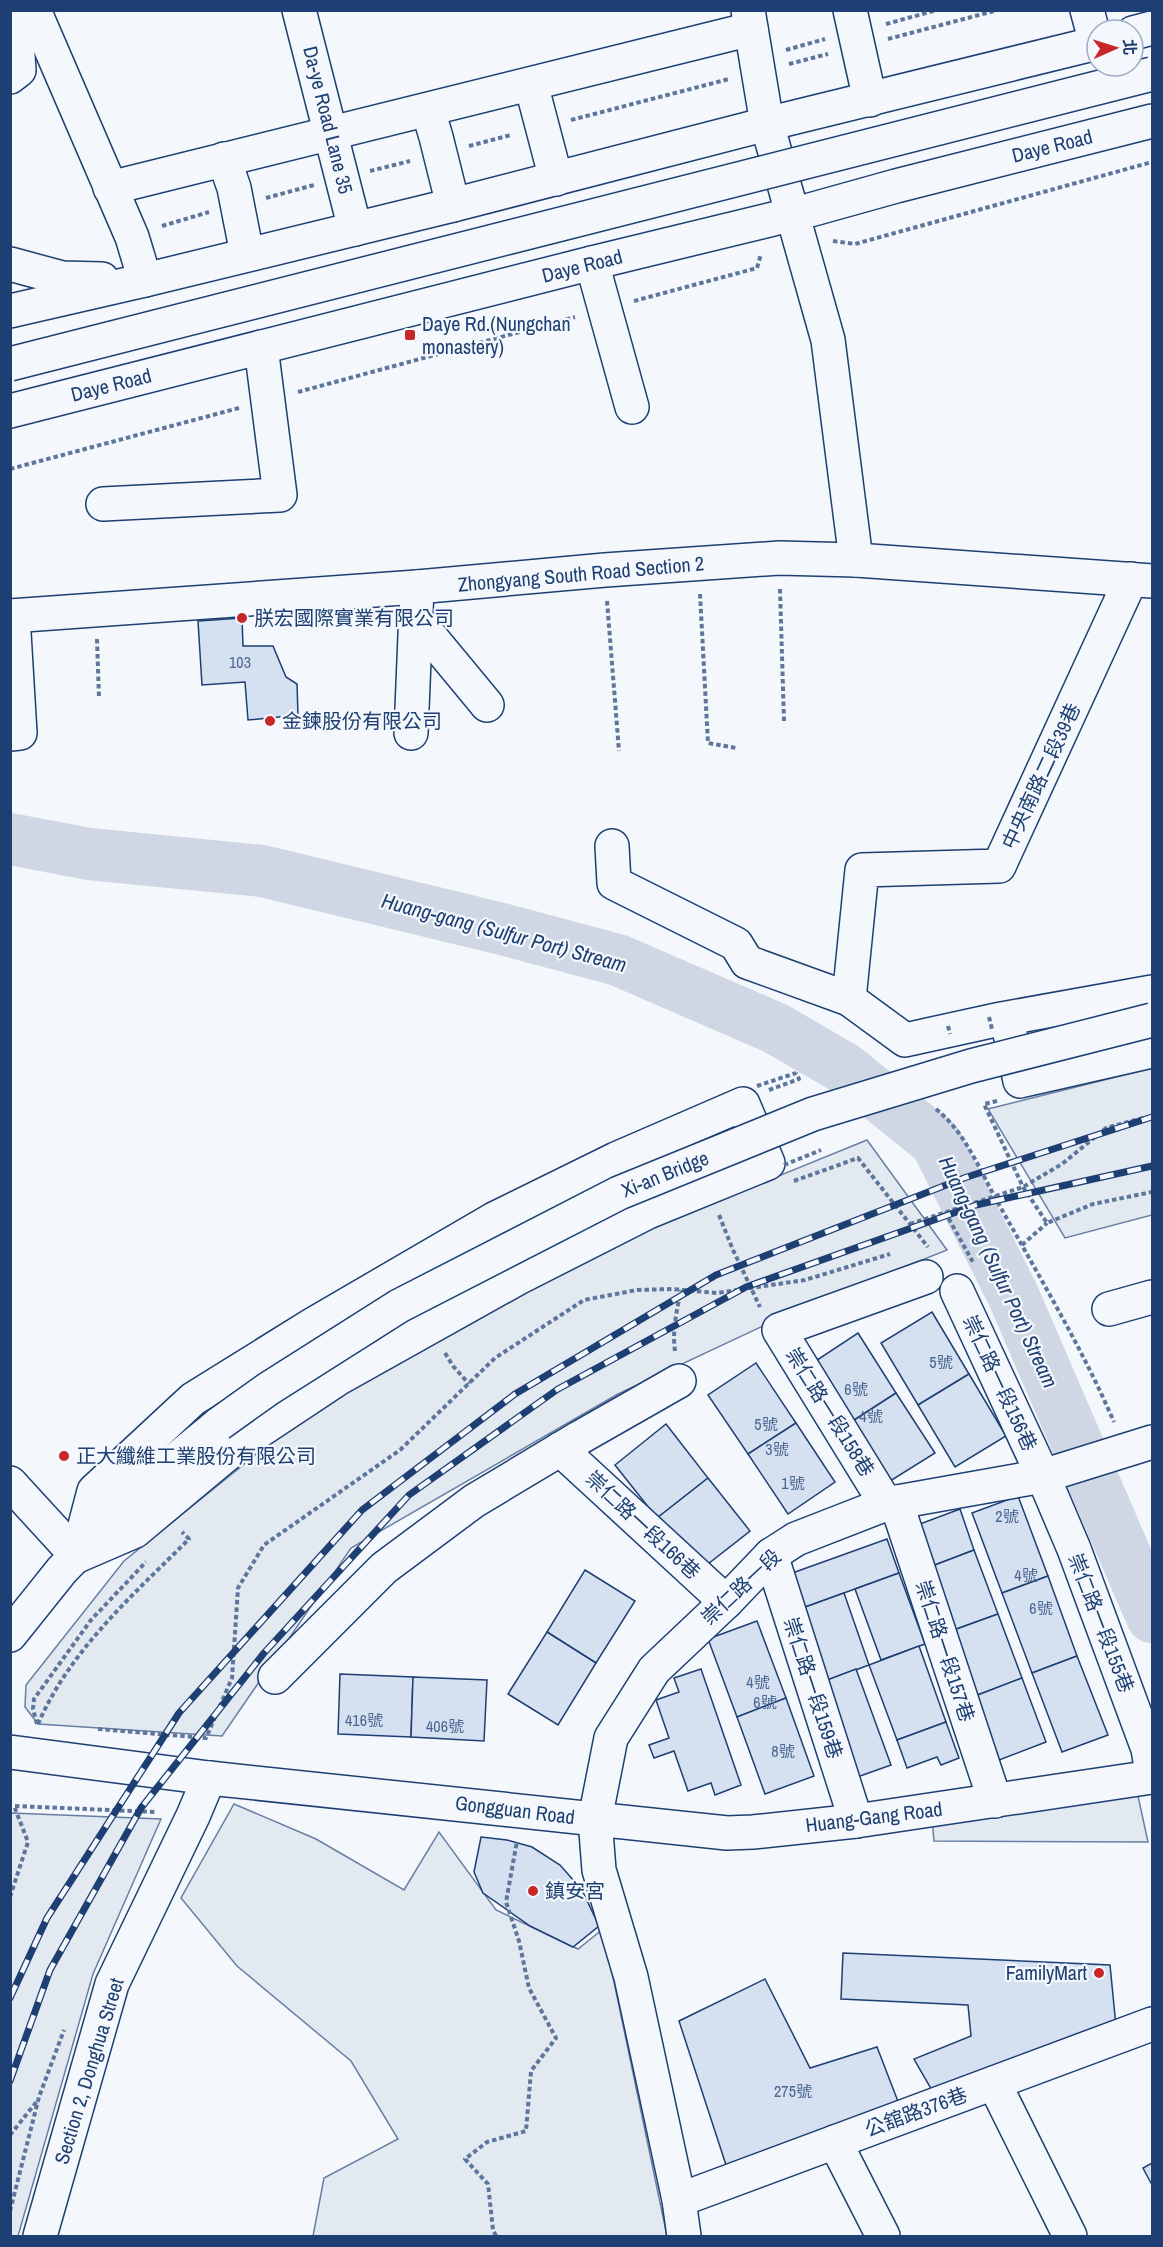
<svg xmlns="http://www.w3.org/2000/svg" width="1163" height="2247" font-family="'Archivo Narrow','Noto Sans TC',sans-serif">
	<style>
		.green { fill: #e3e9f0; stroke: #687fa3; stroke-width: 1.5 }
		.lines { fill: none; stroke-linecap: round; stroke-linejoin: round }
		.river { stroke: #cfd7e4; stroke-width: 52 }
		.building { fill: #d5e0f0; stroke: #1d3f73; stroke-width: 1.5 }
		.minor-casing { stroke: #1d3f73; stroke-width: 36 }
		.major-casing { stroke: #1d3f73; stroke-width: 36 }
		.path { stroke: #5e769c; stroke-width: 4; stroke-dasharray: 4.5 3; stroke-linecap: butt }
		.minor { stroke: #f4f7fb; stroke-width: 33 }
		.major { stroke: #f4f7fb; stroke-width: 33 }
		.rail-casing { stroke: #1d3f73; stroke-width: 7 }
		.rail { stroke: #f4f7fb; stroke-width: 4.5; stroke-dasharray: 14; stroke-linecap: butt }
		.minor-bridge-casing { stroke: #1d3f73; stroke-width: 36; stroke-linecap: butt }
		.highway-bridge-casing { stroke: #1d3f73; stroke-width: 36; stroke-linecap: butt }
		.path-bridge { stroke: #5e769c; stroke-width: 4; stroke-dasharray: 4.5 3; stroke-linecap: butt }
		.minor-bridge { stroke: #f4f7fb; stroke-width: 33 }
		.highway-bridge { stroke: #f4f7fb; stroke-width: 33 }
		.poi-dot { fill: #c62828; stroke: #f4f7fb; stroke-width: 2 }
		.labels { text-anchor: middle; stroke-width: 4.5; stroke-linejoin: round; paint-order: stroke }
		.number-label { font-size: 16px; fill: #4b6792 }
		.street-label { font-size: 20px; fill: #1d3f73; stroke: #f4f7fb }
		.poi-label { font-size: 20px; fill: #1d3f73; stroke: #f4f7fb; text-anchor: start }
		.water-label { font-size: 21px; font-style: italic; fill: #1d3f73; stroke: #f4f7fb }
	</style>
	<rect width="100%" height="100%" fill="#f4f7fb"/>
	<g class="green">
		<polygon points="1152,1068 1152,1215 1065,1238 988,1109"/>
		<polygon points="867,1140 947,1250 797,1310 618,1394 351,1548 222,1736 38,1724 25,1707 26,1685 124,1561 315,1407 580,1257"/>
		<polygon points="1138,1796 1148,1842 934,1841 932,1819"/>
		<polygon points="234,1804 316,1839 404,1890 439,1832 496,1910 578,1949 603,1929 667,2236 313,2236 324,2178 398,2139 351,2061 237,1966 181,1898"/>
		<polygon points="11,1813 161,1819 93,1974 18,2236 10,2236"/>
	</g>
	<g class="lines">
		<polyline class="river" points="10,839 89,854 262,871 498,928 618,960 775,1028 844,1068 936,1142 1013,1295 1152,1617"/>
	</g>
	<g class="building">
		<polygon points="242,618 243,646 273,646 286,677 297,684 298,715 248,720 245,682 202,685 198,621"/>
		<polygon points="932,1312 969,1374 918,1405 881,1343"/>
		<polygon points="858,1333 896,1393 848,1424 811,1364"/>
		<polygon points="756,1363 796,1423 748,1454 708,1395"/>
		<polygon points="969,1374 1006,1436 955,1467 918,1405"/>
		<polygon points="896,1393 935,1453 887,1483 848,1424"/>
		<polygon points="796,1423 835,1482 788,1514 748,1454"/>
		<polygon points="666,1424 708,1478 657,1518 615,1465"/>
		<polygon points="708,1478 750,1531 699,1571 657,1518"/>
		<polygon points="1018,1496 1048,1576 1002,1593 972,1513"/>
		<polygon points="960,1509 974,1550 927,1568 912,1527"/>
		<polygon points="887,1539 899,1573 797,1610 784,1576"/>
		<polygon points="974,1550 998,1614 951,1631 927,1568"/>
		<polygon points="585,1570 635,1601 596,1663 547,1632"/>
		<polygon points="899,1573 925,1644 881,1660 855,1589"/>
		<polygon points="1048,1576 1077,1656 1032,1673 1002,1593"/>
		<polygon points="844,1593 869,1665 823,1682 797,1610"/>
		<polygon points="998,1614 1022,1678 975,1696 951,1631"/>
		<polygon points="757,1621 786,1698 737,1717 708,1639"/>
		<polygon points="547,1632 596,1663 558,1725 508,1694"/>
		<polygon points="919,1646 946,1722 897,1740 869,1665"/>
		<polygon points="1077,1656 1108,1735 1062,1752 1032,1673"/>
		<polygon points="701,1669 741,1785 715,1795 711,1783 688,1791 674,1751 654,1758 649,1745 669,1738 656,1700 679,1692 674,1678"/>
		<polygon points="856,1669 891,1765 849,1780 814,1685"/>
		<polygon points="340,1674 413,1677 411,1737 338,1734"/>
		<polygon points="413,1677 487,1680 484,1741 411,1737"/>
		<polygon points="1022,1678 1046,1742 999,1760 975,1696"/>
		<polygon points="786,1698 814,1776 765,1794 737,1717"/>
		<polygon points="946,1722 959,1758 941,1765 937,1757 907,1768 897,1740"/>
		<polygon points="481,1837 507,1840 532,1847 560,1865 582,1890 599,1926 573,1947 530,1926 483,1893 474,1872"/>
		<polygon points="843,1953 1110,1965 1116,2026 933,2092 914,2059 971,2036 968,2005 841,1999"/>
		<polygon points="765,1979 810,2068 877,2047 899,2104 727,2168 679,2021"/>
		<polygon points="1152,2163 1152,2185 1143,2168"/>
	</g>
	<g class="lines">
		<defs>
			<g id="minor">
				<polyline points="34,10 132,237 145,280"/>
				<polyline points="299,10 355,229"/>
				<polyline points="748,10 767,124 828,340 856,560"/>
				<polyline points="850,10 870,100"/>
				<polyline points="1087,10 1096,43"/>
				<polyline points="10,77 19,70 15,10"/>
				<polyline points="531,84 556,179"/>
				<polyline points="428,110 436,137 453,205"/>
				<polyline points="224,159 234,188 247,254"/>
				<polyline points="110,188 751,29"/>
				<polyline points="592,263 632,407"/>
				<polyline points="103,504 280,495 261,347"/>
				<polyline points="1131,579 999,866 862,870 849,999 905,1040 996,1020 1152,992"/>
				<polyline points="10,616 417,587 605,570 779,558 856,560 1152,581"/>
				<polyline points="415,618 487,705"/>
				<polyline points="411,733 417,587"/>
				<polyline points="10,734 20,733 13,616"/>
				<polyline points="612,846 614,883 736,944 747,962 849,999"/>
				<polyline points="1009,1029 1020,1081 1152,1051"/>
				<polygon points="743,1104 768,1163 648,1212 518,1278 339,1378 238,1445 135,1531 77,1556 94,1491 193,1399 312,1325 494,1219 616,1159"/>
				<polyline points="957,1291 1043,1476 1074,1549 1148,1749 1152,1773"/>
				<polyline points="1109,1309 1152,1297"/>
				<polyline points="560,1449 726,1602"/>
				<polyline points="10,1483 77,1556"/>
				<polyline points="896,1502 995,1801"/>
				<polyline points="886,1504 779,1330 926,1277"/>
				<polyline points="771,1555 856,1821"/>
				<polyline points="10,1635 62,1570 145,1485 219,1424"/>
				<polyline points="275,1677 384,1568 474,1501 579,1438 679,1381"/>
				<polyline points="10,1752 209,1778 727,1833 753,1832 856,1821 1152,1777"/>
				<polyline points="994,2083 1070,2236"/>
				<polyline points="835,2142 883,2236"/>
				<polyline points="679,2200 1152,2024"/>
				<polyline points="40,2236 112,1984 193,1816 209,1778"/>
				<polyline points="684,2236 679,2200 631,1977 599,1870 595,1819 611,1738 654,1670 726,1602 771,1555 796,1539 886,1504 1043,1476 1152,1442"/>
			</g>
			<g id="major">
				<polyline points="1133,33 1152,28"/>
				<polyline points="10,264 62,278 102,279"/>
				<polyline points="10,311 145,280 453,205 767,124 1097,43"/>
				<polyline points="10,411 592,263 810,210 896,186 1152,121"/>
			</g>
		</defs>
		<use href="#minor" class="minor-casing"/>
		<use href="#major" class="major-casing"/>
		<g class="path">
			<polyline points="886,24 937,10"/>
			<polyline points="888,39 998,10"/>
			<polyline points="786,50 825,39"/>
			<polyline points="789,64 828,54"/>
			<polyline points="571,120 729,79"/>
			<polyline points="469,146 511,135"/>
			<polyline points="370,171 410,161"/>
			<polyline points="266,198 314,185"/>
			<polyline points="162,226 209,212"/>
			<polyline points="833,241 855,244 1152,162"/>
			<polyline points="634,301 757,268 761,254"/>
			<polyline points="298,392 575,317"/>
			<polyline points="10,469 239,408"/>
			<polyline points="780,589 784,721"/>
			<polyline points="700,594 708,743 736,748"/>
			<polyline points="607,601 619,751"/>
			<polyline points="97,639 99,698"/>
			<polyline points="769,1090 799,1079 796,1073"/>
			<polyline points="997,1101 984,1104 1023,1187 1047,1223 1093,1204 1152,1192"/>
			<path d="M936,1109C968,1135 981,1174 1001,1208C1040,1278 1082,1348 1114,1422"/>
			<polyline points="794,1181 858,1158 928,1247"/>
			<polyline points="945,1212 974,1264"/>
			<polyline points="719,1215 733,1250 760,1307"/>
			<polyline points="910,1224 1023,1187 1062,1164 1106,1128 1143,1118 1152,1117"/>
			<polyline points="1022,1245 1047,1223"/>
			<path d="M675,1351C672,1331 677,1309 681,1290"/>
			<polyline points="445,1353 453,1366 469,1384"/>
			<polyline points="37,1724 33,1709 34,1699 91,1620 146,1562"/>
			<path d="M38,1724C70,1650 133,1595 189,1539L182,1532"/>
			<polyline points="98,1729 206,1738 232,1678 238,1588 264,1545 400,1450 495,1358 584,1300 637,1290 672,1289 717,1293 805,1280 890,1254"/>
			<polyline points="10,1897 28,1842 14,1806 157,1812"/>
			<polyline points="10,2135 38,2100"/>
			<polyline points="10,2211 39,2097 64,2030"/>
			<polyline points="496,2236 493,2230 488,2184 465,2159 487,2142 526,2131 531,2071 556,2038 529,1988 519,1941 506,1902 517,1841"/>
		</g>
		<use href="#minor" class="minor"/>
		<use href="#major" class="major"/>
		<defs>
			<g id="rail">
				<polyline points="10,1998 47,1918 179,1713 362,1510 515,1394 716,1275 964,1178 1152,1117"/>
				<polyline points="10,2081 50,1970 141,1808 264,1653 409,1495 558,1389 746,1287 976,1205 1152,1166"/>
			</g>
		</defs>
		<use href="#rail" class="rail-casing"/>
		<use href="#rail" class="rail"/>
		<defs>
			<polyline id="minor-bridge" points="219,1424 268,1389 399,1306 619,1193 813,1114 971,1066 1152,1020"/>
			<polyline id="highway-bridge" points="10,364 1152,74"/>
		</defs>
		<use href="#minor-bridge" class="minor-bridge-casing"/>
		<use href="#highway-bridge" class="highway-bridge-casing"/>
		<g class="path-bridge">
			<polyline points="989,1017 992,1029"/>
			<polyline points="948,1026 950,1034"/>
			<polyline points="757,1086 796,1073"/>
			<polyline points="784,1165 821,1150"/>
		</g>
		<use href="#minor-bridge" class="minor-bridge"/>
		<use href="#highway-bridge" class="highway-bridge"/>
	</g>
	<g class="poi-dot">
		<rect x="404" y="329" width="12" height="12" rx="3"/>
		<circle cx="242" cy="618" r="6"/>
		<circle cx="270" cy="721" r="6"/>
		<circle cx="64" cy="1456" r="6"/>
		<circle cx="533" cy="1891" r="6"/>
		<circle cx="1099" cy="1973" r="6"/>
	</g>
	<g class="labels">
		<g class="number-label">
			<text x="240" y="668">103</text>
			<text x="941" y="1368">5號</text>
			<text x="856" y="1395">6號</text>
			<text x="871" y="1422">4號</text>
			<text x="766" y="1430">5號</text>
			<text x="777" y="1455">3號</text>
			<text x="793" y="1489">1號</text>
			<text x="1007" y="1522">2號</text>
			<text x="1026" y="1581">4號</text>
			<text x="1041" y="1614">6號</text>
			<text x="758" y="1688">4號</text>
			<text x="765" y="1708">6號</text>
			<text x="364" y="1726">416號</text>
			<text x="445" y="1732">406號</text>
			<text x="783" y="1757">8號</text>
			<text x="793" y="2097">275號</text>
		</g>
		<g class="street-label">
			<text transform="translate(328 120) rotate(76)" y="7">Da-ye Road Lane 35</text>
			<text transform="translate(1052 146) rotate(-14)" y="7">Daye Road</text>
			<text transform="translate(582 266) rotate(-14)" y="7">Daye Road</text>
			<text transform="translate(111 385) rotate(-14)" y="7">Daye Road</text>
			<text transform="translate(581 574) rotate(-5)" y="7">Zhongyang South Road Section 2</text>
			<text transform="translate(1041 776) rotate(-65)" y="7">中央南路二段39巷</text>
			<text transform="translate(665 1174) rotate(-22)" y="7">Xi-an Bridge</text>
			<text transform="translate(1000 1383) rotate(65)" y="7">崇仁路一段156巷</text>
			<text transform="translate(830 1412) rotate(58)" y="7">崇仁路一段158巷</text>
			<text transform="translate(643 1525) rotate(43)" y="7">崇仁路一段166巷</text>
			<text transform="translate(741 1587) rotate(-43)" y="7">崇仁路一段</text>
			<text transform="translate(1101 1623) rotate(69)" y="7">崇仁路一段155巷</text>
			<text transform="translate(945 1651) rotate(72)" y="7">崇仁路一段157巷</text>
			<text transform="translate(813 1688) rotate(72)" y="7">崇仁路一段159巷</text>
			<text transform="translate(515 1810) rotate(7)" y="7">Gongguan Road</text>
			<text transform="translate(874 1817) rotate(-7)" y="7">Huang-Gang Road</text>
			<text transform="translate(89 2071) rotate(-73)" y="7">Section 2, Donghua Street</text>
			<text transform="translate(916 2112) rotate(-20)" y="7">公舘路376巷</text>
		</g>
		<g class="poi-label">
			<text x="422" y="331">Daye Rd.(Nungchan<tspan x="422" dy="23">monastery)</tspan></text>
			<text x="254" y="625">朕宏國際實業有限公司</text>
			<text x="282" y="728">金鍊股份有限公司</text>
			<text x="76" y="1463">正大纖維工業股份有限公司</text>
			<text x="545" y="1898">鎮安宮</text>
			<text x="1087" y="1980" text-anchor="end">FamilyMart</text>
		</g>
		<g class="water-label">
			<text transform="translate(504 933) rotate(15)" y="7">Huang-gang (Sulfur Port) Stream</text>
			<text transform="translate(998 1272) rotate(65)" y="7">Huang-gang (Sulfur Port) Stream</text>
		</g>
	</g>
	<rect width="1163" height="2247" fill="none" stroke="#1d3f73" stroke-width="24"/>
	<g transform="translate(1115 48) rotate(87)"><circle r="28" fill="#f4f7fb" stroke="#9eadc5" stroke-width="1.5"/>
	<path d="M0-4.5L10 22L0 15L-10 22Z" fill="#c62828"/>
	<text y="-9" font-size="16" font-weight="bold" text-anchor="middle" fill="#1d3f73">北</text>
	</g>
</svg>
